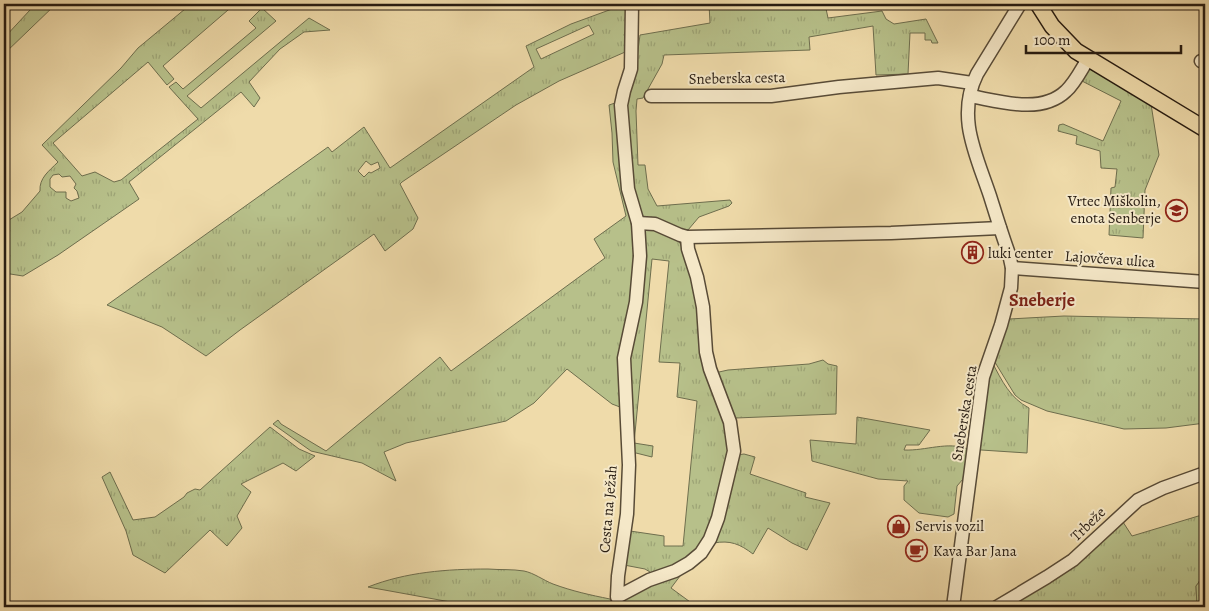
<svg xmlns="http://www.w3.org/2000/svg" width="1209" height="611" font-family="Alegreya,serif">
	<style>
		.grass { fill: url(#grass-tufts); stroke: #6e6e4e; fill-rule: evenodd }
		.forest { fill: url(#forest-firs); stroke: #6e6e4e }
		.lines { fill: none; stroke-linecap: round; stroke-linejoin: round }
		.minor-casing { stroke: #584b37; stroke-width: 15 }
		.major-casing { stroke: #261b11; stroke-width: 18 }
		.minor { stroke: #f5e8c8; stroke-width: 12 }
		.major { stroke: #efdbaa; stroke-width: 15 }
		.labels { text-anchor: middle; stroke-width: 4; stroke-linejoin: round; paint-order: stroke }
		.street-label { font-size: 15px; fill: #261b11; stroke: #f5e8c8 }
		.poi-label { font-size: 15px; fill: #261b11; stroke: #f5e8c8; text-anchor: start }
		.quarter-label { font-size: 18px; font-weight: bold; fill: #7a1f14; stroke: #f5e8c8 }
	</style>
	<defs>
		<pattern id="grass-tufts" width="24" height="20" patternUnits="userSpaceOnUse" patternTransform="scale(1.25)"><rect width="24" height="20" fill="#b7c08a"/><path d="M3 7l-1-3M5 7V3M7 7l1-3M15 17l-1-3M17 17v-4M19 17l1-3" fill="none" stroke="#9da476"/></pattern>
		<pattern id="forest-firs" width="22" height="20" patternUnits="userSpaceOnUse" patternTransform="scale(1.25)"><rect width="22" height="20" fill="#b7c08a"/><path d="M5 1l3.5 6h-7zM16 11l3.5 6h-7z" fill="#9da476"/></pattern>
	</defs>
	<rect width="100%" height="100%" fill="#efdbaa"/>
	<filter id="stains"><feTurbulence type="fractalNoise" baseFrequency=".004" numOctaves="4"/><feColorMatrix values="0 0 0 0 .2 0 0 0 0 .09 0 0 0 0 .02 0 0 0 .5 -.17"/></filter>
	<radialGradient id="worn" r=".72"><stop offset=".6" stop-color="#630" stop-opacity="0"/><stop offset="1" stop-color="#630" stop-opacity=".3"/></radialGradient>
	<g class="grass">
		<polygon points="24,4 56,4 4,54 4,38 30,10"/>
		<path d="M191,4H235L163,66L174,79L167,85L148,62L53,143L82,176L95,172L114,182L121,180L198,119L169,87L176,82L183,89L256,28L249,21L262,8L276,21L187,96L201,108L309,18L330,30L304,32L280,49L249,82L260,98L254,107L241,92L129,182L139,199L58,255L23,276L4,273V223L22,212L40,191C39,178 49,171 58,162L42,145L121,68L138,48ZM59,174L62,177L70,176L76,184L74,188L77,191L79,198L71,201L66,198V192H56L50,187V179L53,175Z"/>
		<polygon points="709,4 796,4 797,7 809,4 825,4 828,18 882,11 886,19 894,24 926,19 938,43 932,43 931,40 925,40 925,33 910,33 908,74 876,75 873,26 809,37 810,50 664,55 662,64 643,98 637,99 636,111 638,165 645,165 648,189 657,206 730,200 732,203 729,206 699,217 688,230 680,231 641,217 633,198 624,112 637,58 640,35 710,23"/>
		<path d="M623,5H630L627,28L624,35L632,49L559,81L516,105L402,182L400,184L418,218L413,229L385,251L374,234L240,330L206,356L162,327L107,305L328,147L332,152L364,127L390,168L534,67L526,46L571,24ZM589,25L594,34L541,59L536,49ZM366,161L371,165L378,162L380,168L371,173L369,172L364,177L358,171Z"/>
		<polygon points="1088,68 1151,104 1159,155 1145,190 1143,238 1109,235 1111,188 1115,187 1117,169 1101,168 1100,151 1076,144 1077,136 1058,131 1059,125 1063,124 1103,141 1121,101 1080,80"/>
		<polygon points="615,103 617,105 619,159 633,217 636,242 620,407 612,404 567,369 534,403 506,421 406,443 384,452 396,481 362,463 311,451 273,424 278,420 281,424 326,451 440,357 451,371 605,258 594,239 626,216 613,162 612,133 609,105"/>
		<polygon points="648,227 676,236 686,254 732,441 715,519 703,545 674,567 650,574 650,572 645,569 624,565 630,531 664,536 664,546 683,546 697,401 677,397 680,363 659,362 669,261 652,259 634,443 653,446 652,457 636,453 630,458 625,397 640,233"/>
		<polygon points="1064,316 1205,319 1205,423 1166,428 1124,429 1047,411 1021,400 1015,395 993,359 1009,319"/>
		<polygon points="823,360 828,364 837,366 836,414 736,418 731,417 715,376 719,372 728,370 809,364"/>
		<path d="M992,362C1002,381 1010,398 1029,408L1027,453L981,450L978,448L981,423Z"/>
		<path d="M857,417L930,430L919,445H906L904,450C926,451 947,441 968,449L963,479L957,486L954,514L948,517L919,513L904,500V486L908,481L878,479L812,461L810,440L856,444Z"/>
		<polygon points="270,427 299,449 315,456 296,471 283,463 241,484 251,492 237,516 242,528 227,546 210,530 165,573 133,555 126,531 102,477 110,472 133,520 155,517 184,497 187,493 195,489 200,490"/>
		<path d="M744,454L755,457L750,474L806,493L805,497L830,503L807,550L792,543L768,528L753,554C740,544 730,540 714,543L737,455Z"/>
		<path d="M1205,514C1205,534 1209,571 1196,586L1197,607H1006L1123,522L1132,536Z"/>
		<path d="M488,569C500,570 512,569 524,571C534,573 543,580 553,584C572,591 590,595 610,599L615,607H478L368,587C406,572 447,569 488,569Z"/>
		<polygon points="683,572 671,588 697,607 623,607 621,602 626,594"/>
	</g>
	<polygon class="forest" points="1205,569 1205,607 1197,607 1196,586 1200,581"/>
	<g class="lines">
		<defs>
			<g id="minor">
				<polyline points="632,4 631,69 624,91 621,105 628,189 638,223 640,256 636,302 624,358 629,465 627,514 618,576 617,597 649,580 675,571 689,563 701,553 710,539 718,518 734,451 730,422 710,369 706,352 703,307 697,277 688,249 687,237"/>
				<polyline points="1201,61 1205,60"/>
				<polyline points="651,96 771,96 839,87 938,78 972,83"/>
				<path d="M970,96C999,101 1041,115 1066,91C1075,83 1081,70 1088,59"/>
				<polyline points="638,223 655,224 680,235 687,237 891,233 1000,228"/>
				<polyline points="1012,268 1205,282"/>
				<path d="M953,607L983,377L1001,325L1011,288L1012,268L1009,254C1002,235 996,215 990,196C976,154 956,117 977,74L1020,4"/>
				<polyline points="997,607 1047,577 1073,560 1138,500 1163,488 1205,473"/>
			</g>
			<polyline id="major" points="1038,4 1052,26 1076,51 1205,129"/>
		</defs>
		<use href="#minor" class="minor-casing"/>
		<use href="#major" class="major-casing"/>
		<use href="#minor" class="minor"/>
		<use href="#major" class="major"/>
	</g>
	<defs>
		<symbol id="school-ring" viewBox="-11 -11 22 22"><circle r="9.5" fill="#f5e8c8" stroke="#8f2418" stroke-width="1.5"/><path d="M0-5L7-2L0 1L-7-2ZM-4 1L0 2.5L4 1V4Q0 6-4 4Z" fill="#8f2418"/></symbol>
		<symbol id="building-ring" viewBox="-11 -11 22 22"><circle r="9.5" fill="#f5e8c8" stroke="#8f2418" stroke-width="1.5"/><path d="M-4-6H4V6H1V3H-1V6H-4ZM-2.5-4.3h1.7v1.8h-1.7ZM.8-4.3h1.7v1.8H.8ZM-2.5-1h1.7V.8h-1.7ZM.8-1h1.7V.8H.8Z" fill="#8f2418"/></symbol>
		<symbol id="shop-ring" viewBox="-11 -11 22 22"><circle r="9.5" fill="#f5e8c8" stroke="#8f2418" stroke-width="1.5"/><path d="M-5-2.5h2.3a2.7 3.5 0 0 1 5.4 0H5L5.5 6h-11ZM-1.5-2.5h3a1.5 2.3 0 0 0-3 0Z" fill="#8f2418"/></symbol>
		<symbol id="cafe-ring" viewBox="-11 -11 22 22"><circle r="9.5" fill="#f5e8c8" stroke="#8f2418" stroke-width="1.5"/><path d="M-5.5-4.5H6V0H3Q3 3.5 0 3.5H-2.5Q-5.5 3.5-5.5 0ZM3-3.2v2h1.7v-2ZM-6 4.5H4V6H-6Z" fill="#8f2418"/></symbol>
	</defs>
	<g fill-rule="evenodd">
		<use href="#school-ring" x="1164" y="198" width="25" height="25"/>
		<use href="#building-ring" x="960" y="240" width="25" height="25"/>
		<use href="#shop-ring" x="886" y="514" width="25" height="25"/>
		<use href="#cafe-ring" x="904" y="538" width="25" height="25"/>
	</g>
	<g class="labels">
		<g class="street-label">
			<text transform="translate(737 78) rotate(-1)" y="5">Sneberska cesta</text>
			<text transform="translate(1110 259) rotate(4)" y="5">Lajovčeva ulica</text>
			<text transform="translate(964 413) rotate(-81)" y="5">Sneberska cesta</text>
			<text transform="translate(608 509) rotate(-85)" y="5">Cesta na Ježah</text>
			<text transform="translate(1088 524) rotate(-44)" y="5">Trbeže</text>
		</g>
		<g class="poi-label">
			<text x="1161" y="206" text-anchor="end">Vrtec Miškolin,<tspan x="1161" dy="17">enota Senberje</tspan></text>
			<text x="988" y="258">luki center</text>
			<text x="915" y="531">Servis vozil</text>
			<text x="933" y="556">Kava Bar Jana</text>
		</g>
		<g class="quarter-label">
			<text x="1042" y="306">Sneberje</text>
		</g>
	</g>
	<rect width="1209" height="611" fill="none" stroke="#efdbaa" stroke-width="20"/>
	<rect x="5" y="5" width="1199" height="601" fill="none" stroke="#261b11" stroke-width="2.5"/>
	<rect x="10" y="10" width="1189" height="591" fill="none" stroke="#261b11"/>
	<path d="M1026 45v8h155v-8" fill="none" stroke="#261b11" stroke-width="2.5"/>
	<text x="1034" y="45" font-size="15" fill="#261b11" stroke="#f5e8c8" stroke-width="4" paint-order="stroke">100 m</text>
	<rect width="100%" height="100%" filter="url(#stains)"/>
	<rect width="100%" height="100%" fill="url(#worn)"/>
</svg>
